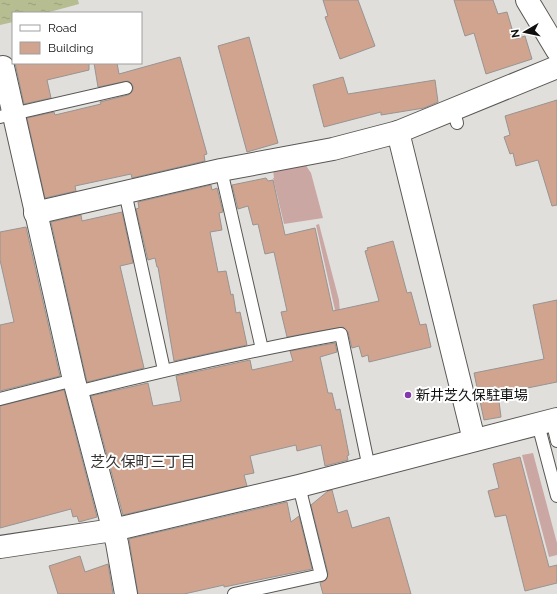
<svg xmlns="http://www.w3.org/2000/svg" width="557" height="594" font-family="Raleway,'Noto Sans JP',sans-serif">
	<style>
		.garden { fill: #cba7a4 }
		.water { fill: url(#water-ripples) }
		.building { fill: #d1a490; stroke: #979492 }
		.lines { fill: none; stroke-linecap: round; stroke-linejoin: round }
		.service-casing { stroke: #595754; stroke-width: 14 }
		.minor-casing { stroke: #595754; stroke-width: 24 }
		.secondary-casing { stroke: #595754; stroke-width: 24 }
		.service { stroke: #fff; stroke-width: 12 }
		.minor { stroke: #fff; stroke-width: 22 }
		.secondary { stroke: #fff; stroke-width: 22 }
		.poi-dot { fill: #8339ab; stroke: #fff; stroke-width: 1.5 }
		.labels { text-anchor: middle; stroke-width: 4; stroke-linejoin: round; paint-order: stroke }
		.poi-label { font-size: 14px; fill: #111010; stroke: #fff; text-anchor: start }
		.neighbourhood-label { font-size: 15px; fill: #343230; stroke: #fff }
	</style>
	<defs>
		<pattern id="water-ripples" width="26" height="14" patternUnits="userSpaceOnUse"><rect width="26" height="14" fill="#b5bd91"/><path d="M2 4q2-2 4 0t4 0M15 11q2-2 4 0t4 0" fill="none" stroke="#9ba17c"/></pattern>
	</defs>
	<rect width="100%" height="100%" fill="#e1dfdc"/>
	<g class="garden">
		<polygon points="305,164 311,173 323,218 284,224 273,178 274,178 273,170"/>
		<polygon points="319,224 339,300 340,313 337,319 316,225"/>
		<polygon points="533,453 557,543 557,555 549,557 522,455"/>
	</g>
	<polygon class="water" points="0,0 78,0 79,4 46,13 13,13 13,22 0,25"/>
	<g class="building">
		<polygon points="323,0 358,0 375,46 340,59 325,17 328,16"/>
		<polygon points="454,0 493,0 498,14 507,12 515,39 525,36 532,59 486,74 474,33 465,36"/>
		<polygon points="249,37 278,143 247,152 218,46"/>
		<polygon points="180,57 207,154 204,155 205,161 132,178 131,174 75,186 76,191 45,198 27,118 54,112 55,115 101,104 100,102 128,95 131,93 133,90 133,86 131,83 128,81 98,87 94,63 117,63 119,74"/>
		<polygon points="15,63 89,63 89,70 47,80 51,98 24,104"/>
		<polygon points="343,77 348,94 435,80 438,102 424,108 381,115 381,112 324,127 313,85"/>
		<polygon points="557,100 557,205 552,206 538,160 516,166 513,153 510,154 504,137 510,135 505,116"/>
		<polygon points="266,178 268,181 273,180 285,235 315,228 333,311 379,301 365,251 368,250 367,248 393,241 407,293 411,292 420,325 426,324 431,347 369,362 368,355 362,357 359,346 352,348 348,332 343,327 287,337 281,312 287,311 274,252 265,254 258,224 253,225 248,206 238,209 232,185"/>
		<polygon points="211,185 212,190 217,188 223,212 219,213 222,230 210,232 218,272 226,271 231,295 233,294 236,313 240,312 247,345 174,361 158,267 157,267 155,258 148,260 136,209 139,208 138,202"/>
		<polygon points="122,212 133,263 120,266 144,368 87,382 51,222 81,215 82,221"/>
		<polygon points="26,227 60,376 0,391 0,325 14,322 0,260 0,232"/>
		<polygon points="557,300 557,382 498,394 501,417 484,420 474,373 544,359 533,305"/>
		<polygon points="335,343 337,352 320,357 328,393 332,393 336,410 340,409 349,455 347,456 348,460 325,466 321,445 297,451 296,445 250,456 254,473 244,475 247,486 123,515 91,396 148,383 153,406 181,401 176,376 250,360 252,370 293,361 290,351"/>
		<polygon points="64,390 97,517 79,522 77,516 73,517 71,509 0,528 0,406"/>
		<polygon points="520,457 549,567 557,565 557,583 525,591 506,515 495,517 488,491 499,488 493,464"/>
		<polygon points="332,490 338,513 347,510 352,528 389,517 411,594 323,594 320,583 326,580 328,573 311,505 328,491"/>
		<polygon points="287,502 291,522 299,516 312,569 224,587 224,585 184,594 138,594 129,539"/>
		<polygon points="80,556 85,572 108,564 113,594 58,594 49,566"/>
	</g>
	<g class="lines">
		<defs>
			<g id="service">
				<polyline points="453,109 457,123"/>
				<polyline points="0,117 126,88"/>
				<polyline points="221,170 262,349"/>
				<polyline points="125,192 164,370"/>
				<path d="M77,392C165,370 253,350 341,334L369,468"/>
				<polyline points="0,399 74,380"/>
				<polyline points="552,420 557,441"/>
				<polyline points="538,424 557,496"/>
				<polyline points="234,594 321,575 299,486"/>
			</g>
			<g id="minor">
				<polyline points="3,67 74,380 117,543 126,594"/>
				<polyline points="398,132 474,440"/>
				<polyline points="35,213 221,170 333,149 398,132 557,67"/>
				<polyline points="0,547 113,530 299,486 557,419"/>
			</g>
			<polyline id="secondary" points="527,0 557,50"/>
		</defs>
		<use href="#service" class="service-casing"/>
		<use href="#minor" class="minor-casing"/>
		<use href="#secondary" class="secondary-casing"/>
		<use href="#service" class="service"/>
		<use href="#minor" class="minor"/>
		<use href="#secondary" class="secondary"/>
	</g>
	<circle class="poi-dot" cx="408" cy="395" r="4"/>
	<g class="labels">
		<g class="poi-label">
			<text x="416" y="400">新井芝久保駐車場</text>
		</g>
		<g class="neighbourhood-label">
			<text x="143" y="467">芝久保町三丁目</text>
		</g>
	</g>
	<rect x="12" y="12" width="130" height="52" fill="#ffffff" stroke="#a09f9f"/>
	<rect x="20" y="25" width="20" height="6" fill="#ffffff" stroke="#a09f9f"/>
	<text x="48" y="32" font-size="12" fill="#111010">Road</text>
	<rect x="20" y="42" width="20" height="12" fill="#d1a490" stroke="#a09f9f"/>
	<text x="48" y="52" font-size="12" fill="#111010">Building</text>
	<g transform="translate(525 32) rotate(261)" stroke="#ffffff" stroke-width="3" paint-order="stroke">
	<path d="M0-3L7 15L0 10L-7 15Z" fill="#111010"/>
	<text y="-6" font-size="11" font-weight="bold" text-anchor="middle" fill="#111010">N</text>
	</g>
</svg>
